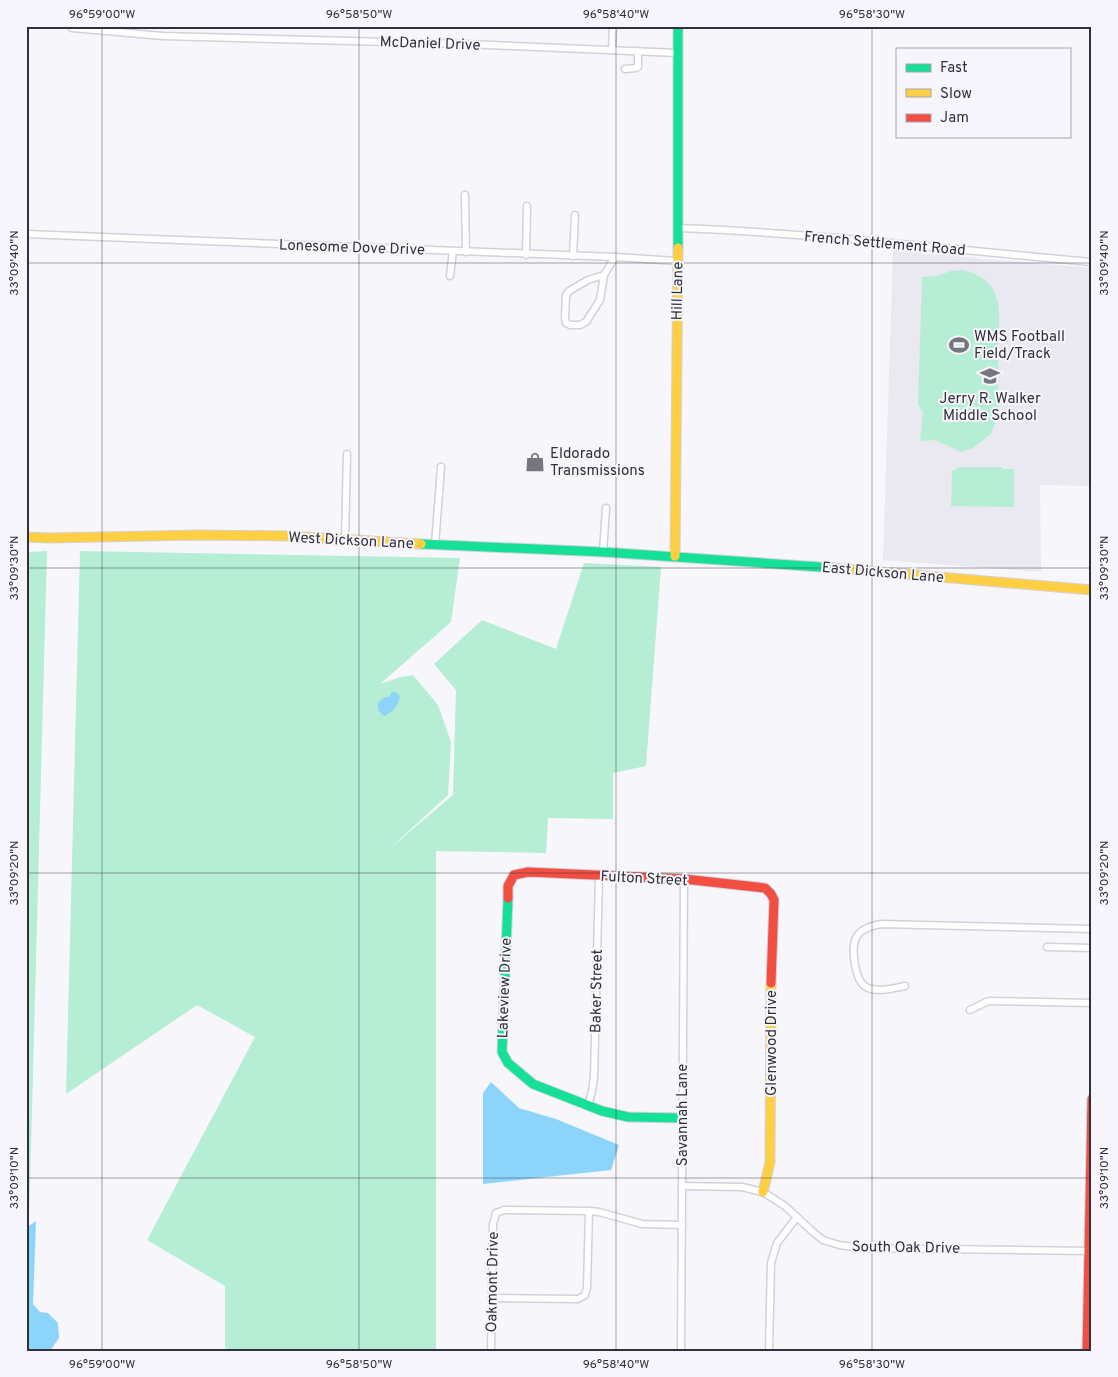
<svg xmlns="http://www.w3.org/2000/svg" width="1118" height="1377" font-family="Overpass,sans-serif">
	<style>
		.built { fill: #eae8f1 }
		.green { fill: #b6edd5 }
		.water { fill: #8dd4fb }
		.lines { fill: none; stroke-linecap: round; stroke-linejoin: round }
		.street-casing { stroke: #d3d1d9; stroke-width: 9 }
		.fast-casing { stroke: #d3d1d9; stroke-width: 11 }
		.slow-casing { stroke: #d3d1d9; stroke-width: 11 }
		.jam-casing { stroke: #d3d1d9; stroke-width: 11 }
		.street { stroke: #fefefe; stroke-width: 6 }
		.fast { stroke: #16e098; stroke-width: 9 }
		.slow { stroke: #ffcf43; stroke-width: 9 }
		.jam { stroke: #f24e42; stroke-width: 9 }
		.ticks { fill: none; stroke: #32303b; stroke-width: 1; stroke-opacity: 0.45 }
		.labels { text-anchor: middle; stroke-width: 4; stroke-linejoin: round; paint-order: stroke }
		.street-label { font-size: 15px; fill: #32303b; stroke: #f6f5fb }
		.poi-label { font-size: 15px; fill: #32303b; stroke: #f6f5fb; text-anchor: start }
		.neatline { fill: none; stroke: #32303b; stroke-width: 2 }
		.ticks-label { font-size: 12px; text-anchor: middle; fill: #32303b }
	</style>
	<rect width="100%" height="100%" fill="#f7f6fa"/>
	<polygon class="built" points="893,251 1092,268 1092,486 1040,485 1041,572 883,560"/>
	<g class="green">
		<path d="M963,270C984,275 996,286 999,308L998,416L991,434L973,448L961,452L935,440L920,441L923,413L918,404L922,277L936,276L951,271Z"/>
		<polygon points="957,467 1002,467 1003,469 1014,469 1014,507 951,506 952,470 956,470"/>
		<polygon points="47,551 29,1220 26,1221 26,552"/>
		<polygon points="80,551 460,558 451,622 380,684 401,677 413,675 438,705 451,742 448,795 388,850 453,795 456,690 434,664 482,620 556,649 584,563 661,567 646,766 613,773 613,819 548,818 546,853 436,851 436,1351 225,1351 225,1286 147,1240 255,1037 197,1005 66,1094"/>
	</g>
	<g class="water">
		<path d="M392,692H395L400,696C398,707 394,711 384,716L378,710V703L385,697H389Z"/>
		<polygon points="491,1082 519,1108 556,1119 619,1145 611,1170 483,1184 483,1093"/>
		<polygon points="36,1221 33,1304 40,1312 48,1313 58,1323 59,1338 50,1351 26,1351 26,1228"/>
	</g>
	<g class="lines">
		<defs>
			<g id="street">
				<polyline points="72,28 163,36 466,44 677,53"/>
				<polyline points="612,50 613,26"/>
				<polyline points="625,69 636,68 638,67 638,51"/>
				<polyline points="465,195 466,252"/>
				<path d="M678,228C816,233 954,250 1092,262"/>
				<polyline points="26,234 615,257 677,261"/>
				<polyline points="526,255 527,206"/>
				<polyline points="573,256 575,215"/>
				<polygon points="604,275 600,300 586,322 580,325 570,325 566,323 565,318 566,295 569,291 588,280"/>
				<polyline points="604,275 615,257"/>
				<polyline points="450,276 453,251"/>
				<polyline points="345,540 347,454"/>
				<polyline points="435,545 441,467"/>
				<polyline points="603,552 606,508"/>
				<polyline points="1047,947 1092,948"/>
				<path d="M905,986C894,988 877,993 866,987C855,981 850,947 857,936C863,928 871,926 881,924L1092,929"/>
				<polyline points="970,1010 986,1002 990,1001 1092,1003"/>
				<polyline points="588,1106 592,1091 594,1078 599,875"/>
				<polyline points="682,1186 742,1187 763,1192 785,1206 813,1232 823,1240 839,1245 861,1248 1089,1251"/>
				<polyline points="491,1298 578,1299 585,1295 587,1288 589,1211"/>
				<polyline points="491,1351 493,1224 496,1213 504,1210 589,1211 599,1212 642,1224 682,1225"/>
				<polyline points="681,1351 684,879"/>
				<polyline points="769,1351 771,1263 777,1243 797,1217"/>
			</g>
			<g id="fast">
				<polyline points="678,248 678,26"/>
				<polyline points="421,544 603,552 835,568"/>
				<polyline points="508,898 502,1052 508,1063 533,1084 602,1111 628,1117 682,1118"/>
			</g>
			<g id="slow">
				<polyline points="26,537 49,538 200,535 289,536 421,544"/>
				<polyline points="675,556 678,248"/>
				<polyline points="835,568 1092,590"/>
				<polyline points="763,1192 770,1162 771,983"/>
			</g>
			<g id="jam">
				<polyline points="508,898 508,886 514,875 528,872 684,879 765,888 771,894 774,900 771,983"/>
				<polyline points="1087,1351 1092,1099"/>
			</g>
		</defs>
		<use href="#street" class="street-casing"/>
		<use href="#fast" class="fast-casing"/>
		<use href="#slow" class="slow-casing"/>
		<use href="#jam" class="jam-casing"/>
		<use href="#street" class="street"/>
		<use href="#fast" class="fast"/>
		<use href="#slow" class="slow"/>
		<use href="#jam" class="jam"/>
	</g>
	<path class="ticks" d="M102,26V1351M359,26V1351M616,26V1351M872,26V1351M26,263H1092M26,568H1092M26,873H1092M26,1178H1092"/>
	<defs>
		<symbol id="stadium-bare" viewBox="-9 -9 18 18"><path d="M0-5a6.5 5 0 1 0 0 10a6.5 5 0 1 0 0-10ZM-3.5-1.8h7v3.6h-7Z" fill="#77757e" stroke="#f6f5fb" stroke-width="2.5" paint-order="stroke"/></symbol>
		<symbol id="school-bare" viewBox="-9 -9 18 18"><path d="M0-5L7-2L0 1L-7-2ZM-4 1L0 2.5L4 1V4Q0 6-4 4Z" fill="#77757e" stroke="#f6f5fb" stroke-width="2.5" paint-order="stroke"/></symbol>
		<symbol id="shop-bare" viewBox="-9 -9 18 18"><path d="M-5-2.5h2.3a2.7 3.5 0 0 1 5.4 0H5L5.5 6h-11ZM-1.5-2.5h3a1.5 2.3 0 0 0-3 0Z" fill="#77757e" stroke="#f6f5fb" stroke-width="2.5" paint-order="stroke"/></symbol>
	</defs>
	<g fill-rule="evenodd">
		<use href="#stadium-bare" x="945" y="331" width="28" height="28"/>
		<use href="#school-bare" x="976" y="362" width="28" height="28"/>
		<use href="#shop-bare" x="521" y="448" width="28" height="28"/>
	</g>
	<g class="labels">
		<g class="street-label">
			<text transform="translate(430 43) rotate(2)" y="5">McDaniel Drive</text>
			<text transform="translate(885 243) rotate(5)" y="5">French Settlement Road</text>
			<text transform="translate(352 247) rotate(2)" y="5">Lonesome Dove Drive</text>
			<text transform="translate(677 291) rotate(-89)" y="5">Hill Lane</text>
			<text transform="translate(351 540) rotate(3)" y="5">West Dickson Lane</text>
			<text transform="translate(883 572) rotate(5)" y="5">East Dickson Lane</text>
			<text transform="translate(644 878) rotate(3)" y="5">Fulton Street</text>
			<text transform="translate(504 988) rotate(-88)" y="5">Lakeview Drive</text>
			<text transform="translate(596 991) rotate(-89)" y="5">Baker Street</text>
			<text transform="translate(771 1043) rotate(-90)" y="5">Glenwood Drive</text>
			<text transform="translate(682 1115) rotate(-90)" y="5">Savannah Lane</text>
			<text transform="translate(906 1247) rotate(1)" y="5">South Oak Drive</text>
			<text transform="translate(492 1282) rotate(-89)" y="5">Oakmont Drive</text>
		</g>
		<g class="poi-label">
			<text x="974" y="341">WMS Football<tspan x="974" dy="17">Field/Track</tspan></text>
			<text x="990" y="403" text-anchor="middle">Jerry R. Walker<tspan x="990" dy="17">Middle School</tspan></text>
			<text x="550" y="458">Eldorado<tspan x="550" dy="17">Transmissions</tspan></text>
		</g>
	</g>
	<rect width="1118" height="1377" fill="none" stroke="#f6f5fb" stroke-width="55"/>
	<rect x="896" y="48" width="175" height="90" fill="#f6f5fb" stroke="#a8a6ae"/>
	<rect x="906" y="64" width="25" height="8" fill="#16e098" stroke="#a8a6ae"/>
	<text x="940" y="72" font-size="15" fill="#32303b">Fast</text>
	<rect x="906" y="89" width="25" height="8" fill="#ffcf43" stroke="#a8a6ae"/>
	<text x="940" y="98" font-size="15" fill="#32303b">Slow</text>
	<rect x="906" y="114" width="25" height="8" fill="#f24e42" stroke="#a8a6ae"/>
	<text x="940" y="122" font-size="15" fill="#32303b">Jam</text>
	<rect x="28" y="28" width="1062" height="1322" class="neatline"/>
	<g class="ticks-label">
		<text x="102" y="18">96°59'00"W</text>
		<text x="359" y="18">96°58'50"W</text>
		<text x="616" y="18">96°58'40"W</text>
		<text x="872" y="18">96°58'30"W</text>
		<text transform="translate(14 263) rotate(-90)" y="4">33°09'40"N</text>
		<text transform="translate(1104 263) rotate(-90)" y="4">33°09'40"N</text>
		<text transform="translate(14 568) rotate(-90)" y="4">33°09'30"N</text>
		<text transform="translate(1104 568) rotate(-90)" y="4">33°09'30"N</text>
		<text transform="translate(14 873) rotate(-90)" y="4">33°09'20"N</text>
		<text transform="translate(1104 873) rotate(-90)" y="4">33°09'20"N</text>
		<text transform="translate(14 1178) rotate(-90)" y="4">33°09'10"N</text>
		<text transform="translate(1104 1178) rotate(-90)" y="4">33°09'10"N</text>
		<text x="102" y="1368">96°59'00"W</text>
		<text x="359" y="1368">96°58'50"W</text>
		<text x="616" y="1368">96°58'40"W</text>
		<text x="872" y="1368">96°58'30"W</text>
	</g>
</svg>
